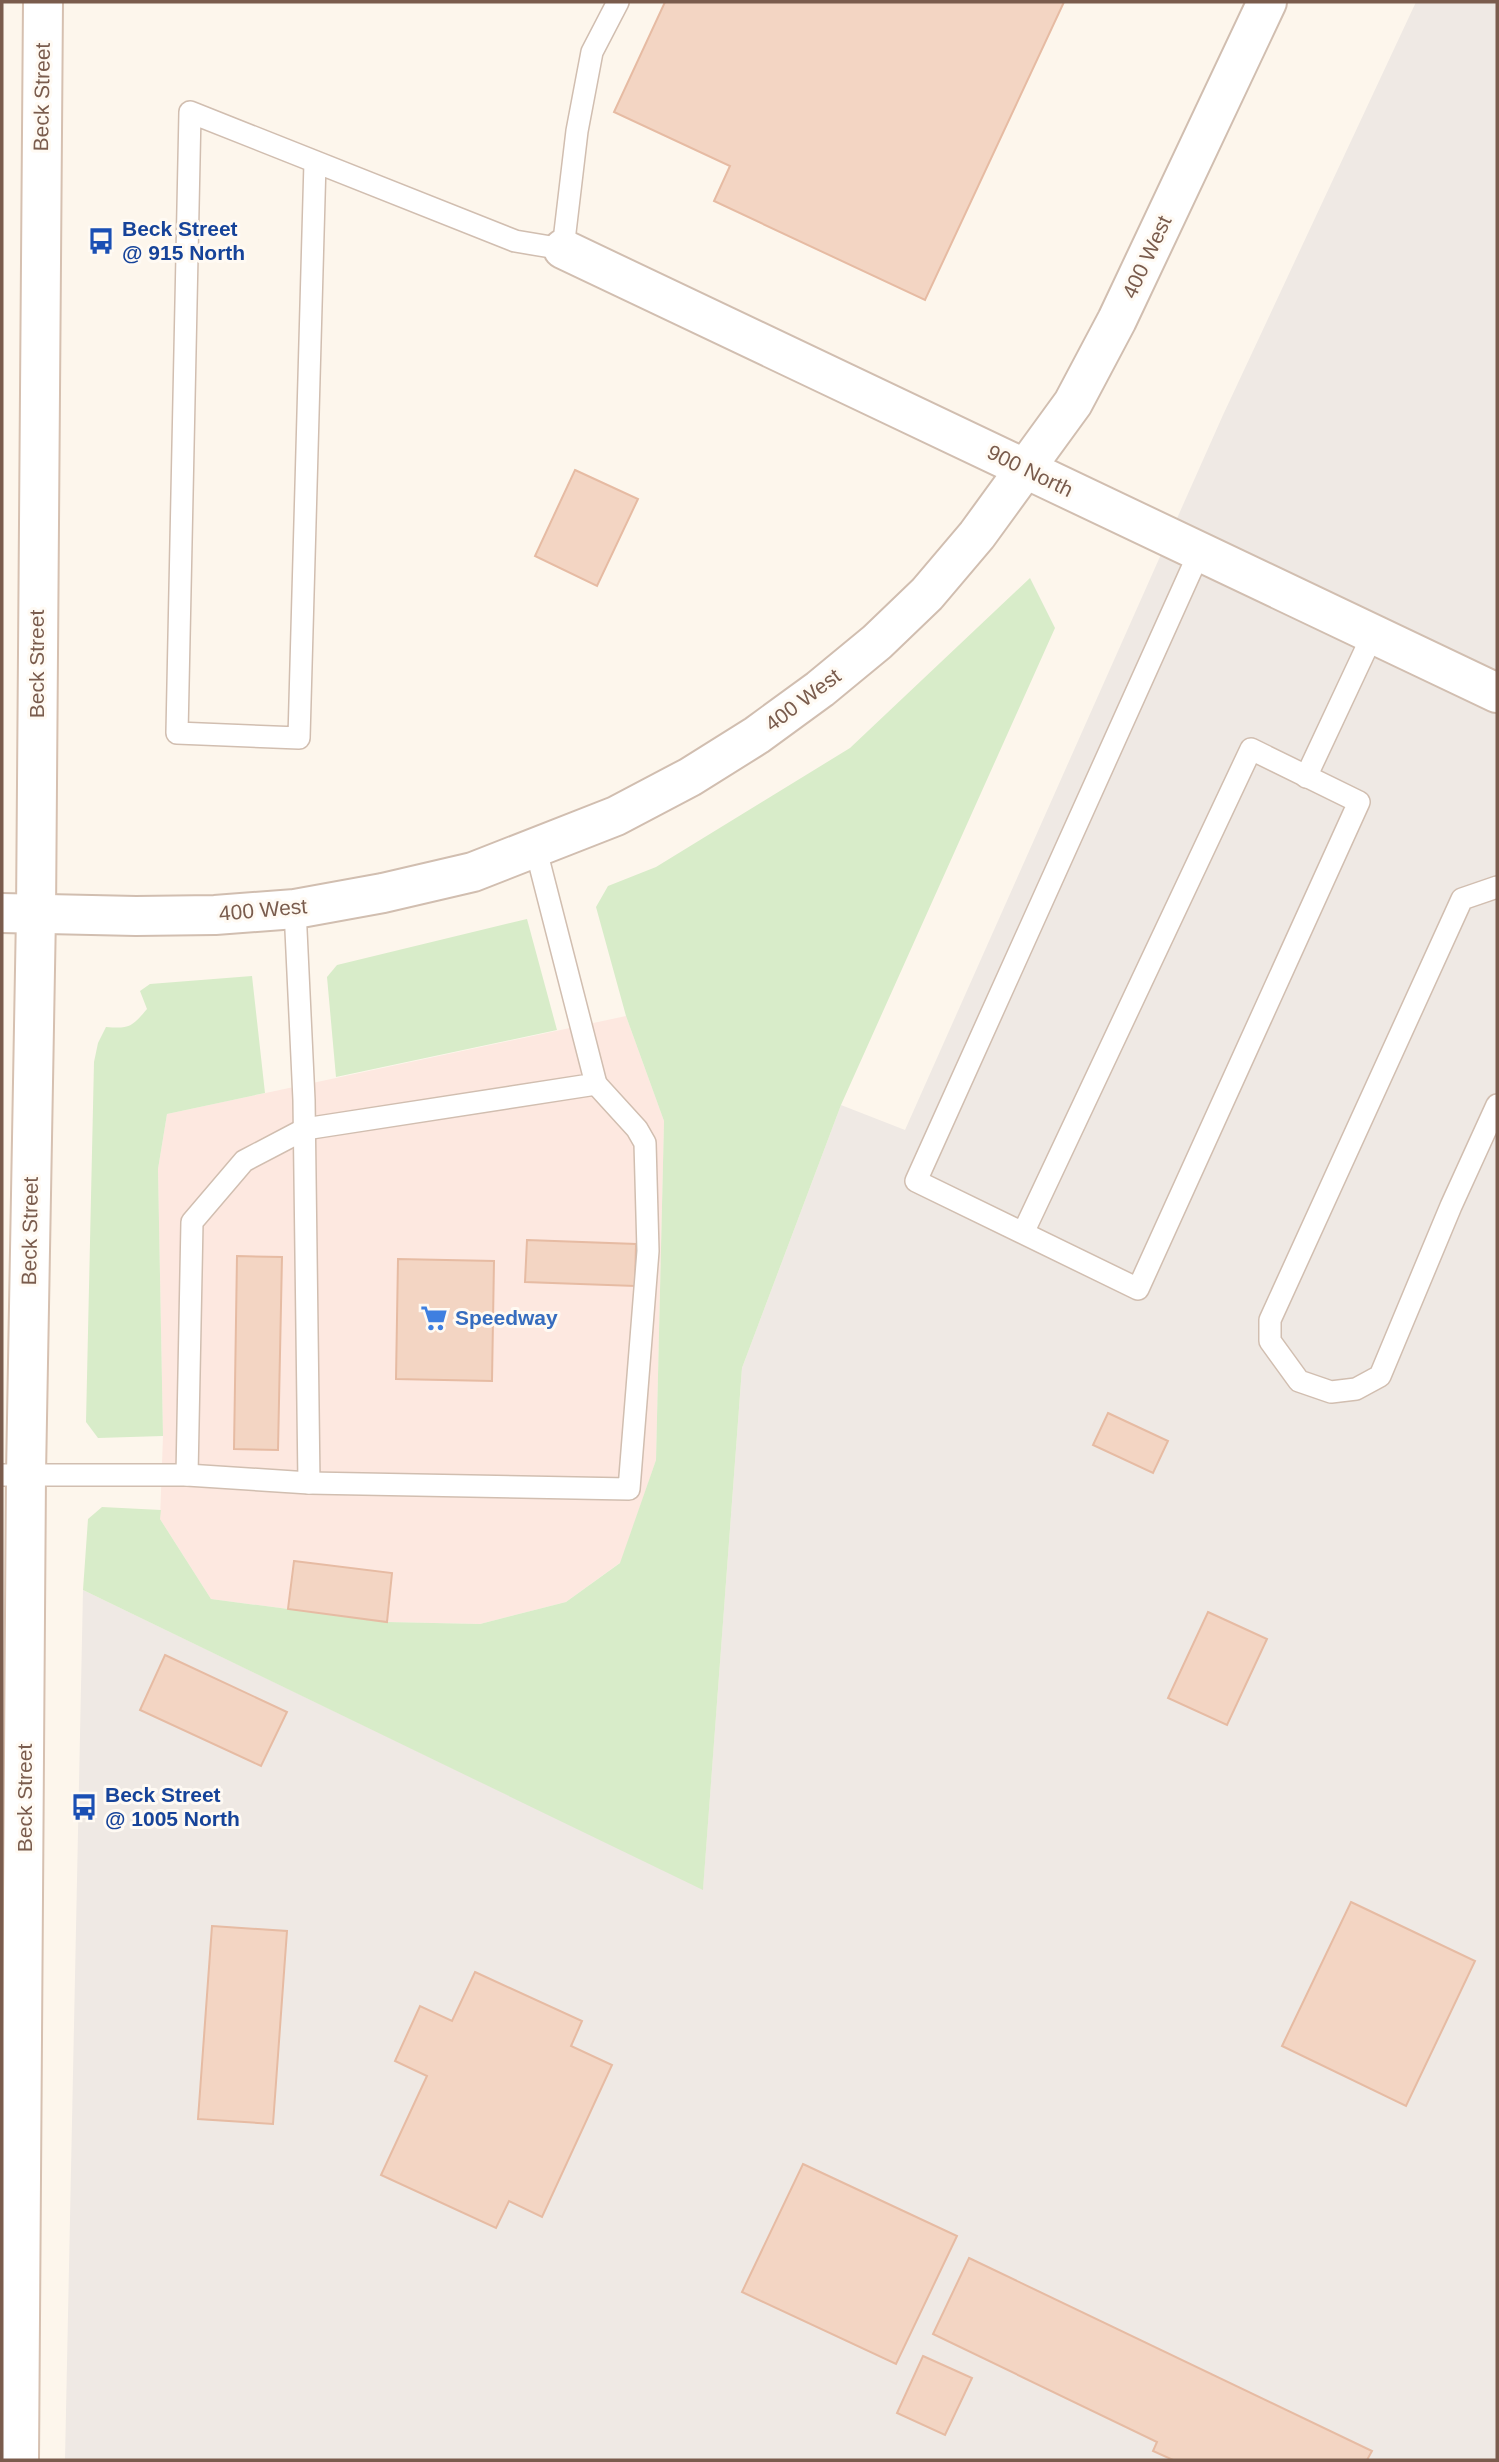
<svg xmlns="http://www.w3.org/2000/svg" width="1499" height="2462" font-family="Helvetica,sans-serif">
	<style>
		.commercial { fill: #fde8e0 }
		.industrial { fill: #efe9e4 }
		.green { fill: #d8ecc9 }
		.building { fill: #f3d5c3; stroke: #e6bba3; stroke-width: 2 }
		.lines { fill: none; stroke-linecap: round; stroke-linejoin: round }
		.service-casing { stroke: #d1beb0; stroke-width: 24 }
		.minor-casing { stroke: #d1beb0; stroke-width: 42 }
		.tertiary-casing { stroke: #d1beb0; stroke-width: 42 }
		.secondary-casing { stroke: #d6c0b0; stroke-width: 42 }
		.service { stroke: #fff; stroke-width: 21 }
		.minor { stroke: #fff; stroke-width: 38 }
		.tertiary { stroke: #fff; stroke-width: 38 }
		.secondary { stroke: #fff; stroke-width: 38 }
		.labels { text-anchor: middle; stroke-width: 6; stroke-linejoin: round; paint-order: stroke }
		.street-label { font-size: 21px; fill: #7a5c4d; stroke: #fffaf3 }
		.transit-label { font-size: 21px; font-weight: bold; fill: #164399; stroke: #fffaf3; text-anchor: start }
		.shop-label { font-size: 21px; font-weight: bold; fill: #366cbe; stroke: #fffaf3; text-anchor: start }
	</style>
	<rect width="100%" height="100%" fill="#fdf6ec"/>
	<polygon class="commercial" points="626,1016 664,1121 656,1460 621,1562 566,1602 480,1624 387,1622 211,1599 160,1519 163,1436 158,1169 167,1114"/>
	<polygon class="industrial" points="1416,2 1497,2 1497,2460 65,2460 83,1590 703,1889 742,1368 841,1105 905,1130 1223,415"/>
	<g class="green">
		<polygon points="1030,578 1055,628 841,1105 742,1368 703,1890 83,1590 88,1519 102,1507 161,1510 160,1519 211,1599 387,1622 480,1624 566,1602 620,1563 656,1460 664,1121 626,1016 596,907 608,886 656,867 850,748"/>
		<polygon points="527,919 557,1030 336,1077 327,977 337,965"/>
		<path d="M252,976L265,1093L167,1114L158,1169L163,1436L98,1438L86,1422L94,1062L98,1043L106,1027C129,1029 132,1027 147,1009L140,991L150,984Z"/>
	</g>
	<g class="building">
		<polygon points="665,2 1064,2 925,300 714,201 730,166 614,112"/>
		<polygon points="575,470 638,499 597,586 535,556"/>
		<polygon points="527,1240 636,1244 635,1286 525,1282"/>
		<polygon points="237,1256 282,1257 278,1450 234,1449"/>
		<polygon points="398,1259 494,1261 492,1381 396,1379"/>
		<polygon points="1108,1413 1168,1441 1153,1473 1093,1445"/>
		<polygon points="294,1561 392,1573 387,1622 288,1609"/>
		<polygon points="1208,1612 1267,1639 1227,1725 1168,1698"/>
		<polygon points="165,1655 287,1712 261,1766 140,1710"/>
		<polygon points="1351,1902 1475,1961 1406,2106 1282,2046"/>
		<polygon points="212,1926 287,1931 273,2124 198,2119"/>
		<polygon points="475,1972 582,2021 571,2046 612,2065 542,2217 509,2201 496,2228 381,2175 427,2076 395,2061 420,2006 452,2021"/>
		<polygon points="803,2164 957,2236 896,2364 742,2292"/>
		<polygon points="969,2258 1372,2451 1367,2460 1173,2460 1153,2451 1157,2442 933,2334"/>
		<polygon points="923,2356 972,2378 945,2435 897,2413"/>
	</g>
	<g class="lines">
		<defs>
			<g id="service">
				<polyline points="315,162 299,738 177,733 190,112 515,241 563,249 577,131 592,52 618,2"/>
				<polyline points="1306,777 1373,634"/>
				<polyline points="1497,887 1462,899 1270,1320 1270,1341 1299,1381 1331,1392 1356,1389 1380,1376 1451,1206 1497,1105"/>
				<polyline points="1023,1233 1251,749 1359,802 1138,1289 916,1181 1199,553"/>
				<polyline points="2,1475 187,1475 309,1483 304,1100 295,909"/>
				<polyline points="187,1475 192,1222 244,1161 305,1129 596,1084 536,850"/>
				<polyline points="309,1483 629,1489 648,1251 645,1143 637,1129 596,1084"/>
			</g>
			<polyline id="minor" points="563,249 1497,693"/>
			<polyline id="tertiary" points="2,913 136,916 215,915 295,909 383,893 473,872 616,816 690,777 757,735 820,689 877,642 927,594 977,535 1073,403 1117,320 1267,2"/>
			<polyline id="secondary" points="19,2460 26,1475 36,914 43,2"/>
		</defs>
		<use href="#service" class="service-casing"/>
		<use href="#minor" class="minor-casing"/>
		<use href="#tertiary" class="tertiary-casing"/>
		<use href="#secondary" class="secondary-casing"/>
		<use href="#service" class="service"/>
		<use href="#minor" class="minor"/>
		<use href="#tertiary" class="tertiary"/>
		<use href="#secondary" class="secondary"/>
	</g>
	<defs>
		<symbol id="bus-bare" viewBox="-9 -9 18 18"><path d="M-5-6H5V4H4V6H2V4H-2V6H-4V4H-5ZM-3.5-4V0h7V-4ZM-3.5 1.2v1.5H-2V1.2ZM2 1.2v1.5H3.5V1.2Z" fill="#1a4fb4" stroke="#fffaf3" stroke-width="2.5" paint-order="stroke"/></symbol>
		<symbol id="supermarket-bare" viewBox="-9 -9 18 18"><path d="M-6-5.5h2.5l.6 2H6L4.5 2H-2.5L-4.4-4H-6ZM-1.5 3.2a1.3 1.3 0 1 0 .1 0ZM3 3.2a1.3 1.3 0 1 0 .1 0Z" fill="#3f7fe0" stroke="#fffaf3" stroke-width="2.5" paint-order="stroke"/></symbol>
	</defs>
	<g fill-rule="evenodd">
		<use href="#bus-bare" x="82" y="222" width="38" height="38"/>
		<use href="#supermarket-bare" x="415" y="1299" width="38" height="38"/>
		<use href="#bus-bare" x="65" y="1788" width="38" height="38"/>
	</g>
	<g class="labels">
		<g class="street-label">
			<text transform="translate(42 97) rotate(-89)" y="7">Beck Street</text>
			<text transform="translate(1147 257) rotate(-65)" y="7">400 West</text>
			<text transform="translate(1030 471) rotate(26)" y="7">900 North</text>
			<text transform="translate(37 664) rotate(-90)" y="7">Beck Street</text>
			<text transform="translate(803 700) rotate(-37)" y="7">400 West</text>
			<text transform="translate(263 910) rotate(-5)" y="7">400 West</text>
			<text transform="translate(30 1231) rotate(-89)" y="7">Beck Street</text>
			<text transform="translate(25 1798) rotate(-90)" y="7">Beck Street</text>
		</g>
		<g class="transit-label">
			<text x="122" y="236">Beck Street<tspan x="122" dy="24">@ 915 North</tspan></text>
			<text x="105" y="1802">Beck Street<tspan x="105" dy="24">@ 1005 North</tspan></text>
		</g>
		<g class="shop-label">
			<text x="455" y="1325">Speedway</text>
		</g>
	</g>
	<rect width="1499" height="2462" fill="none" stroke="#7a5c4d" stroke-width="7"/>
</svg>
